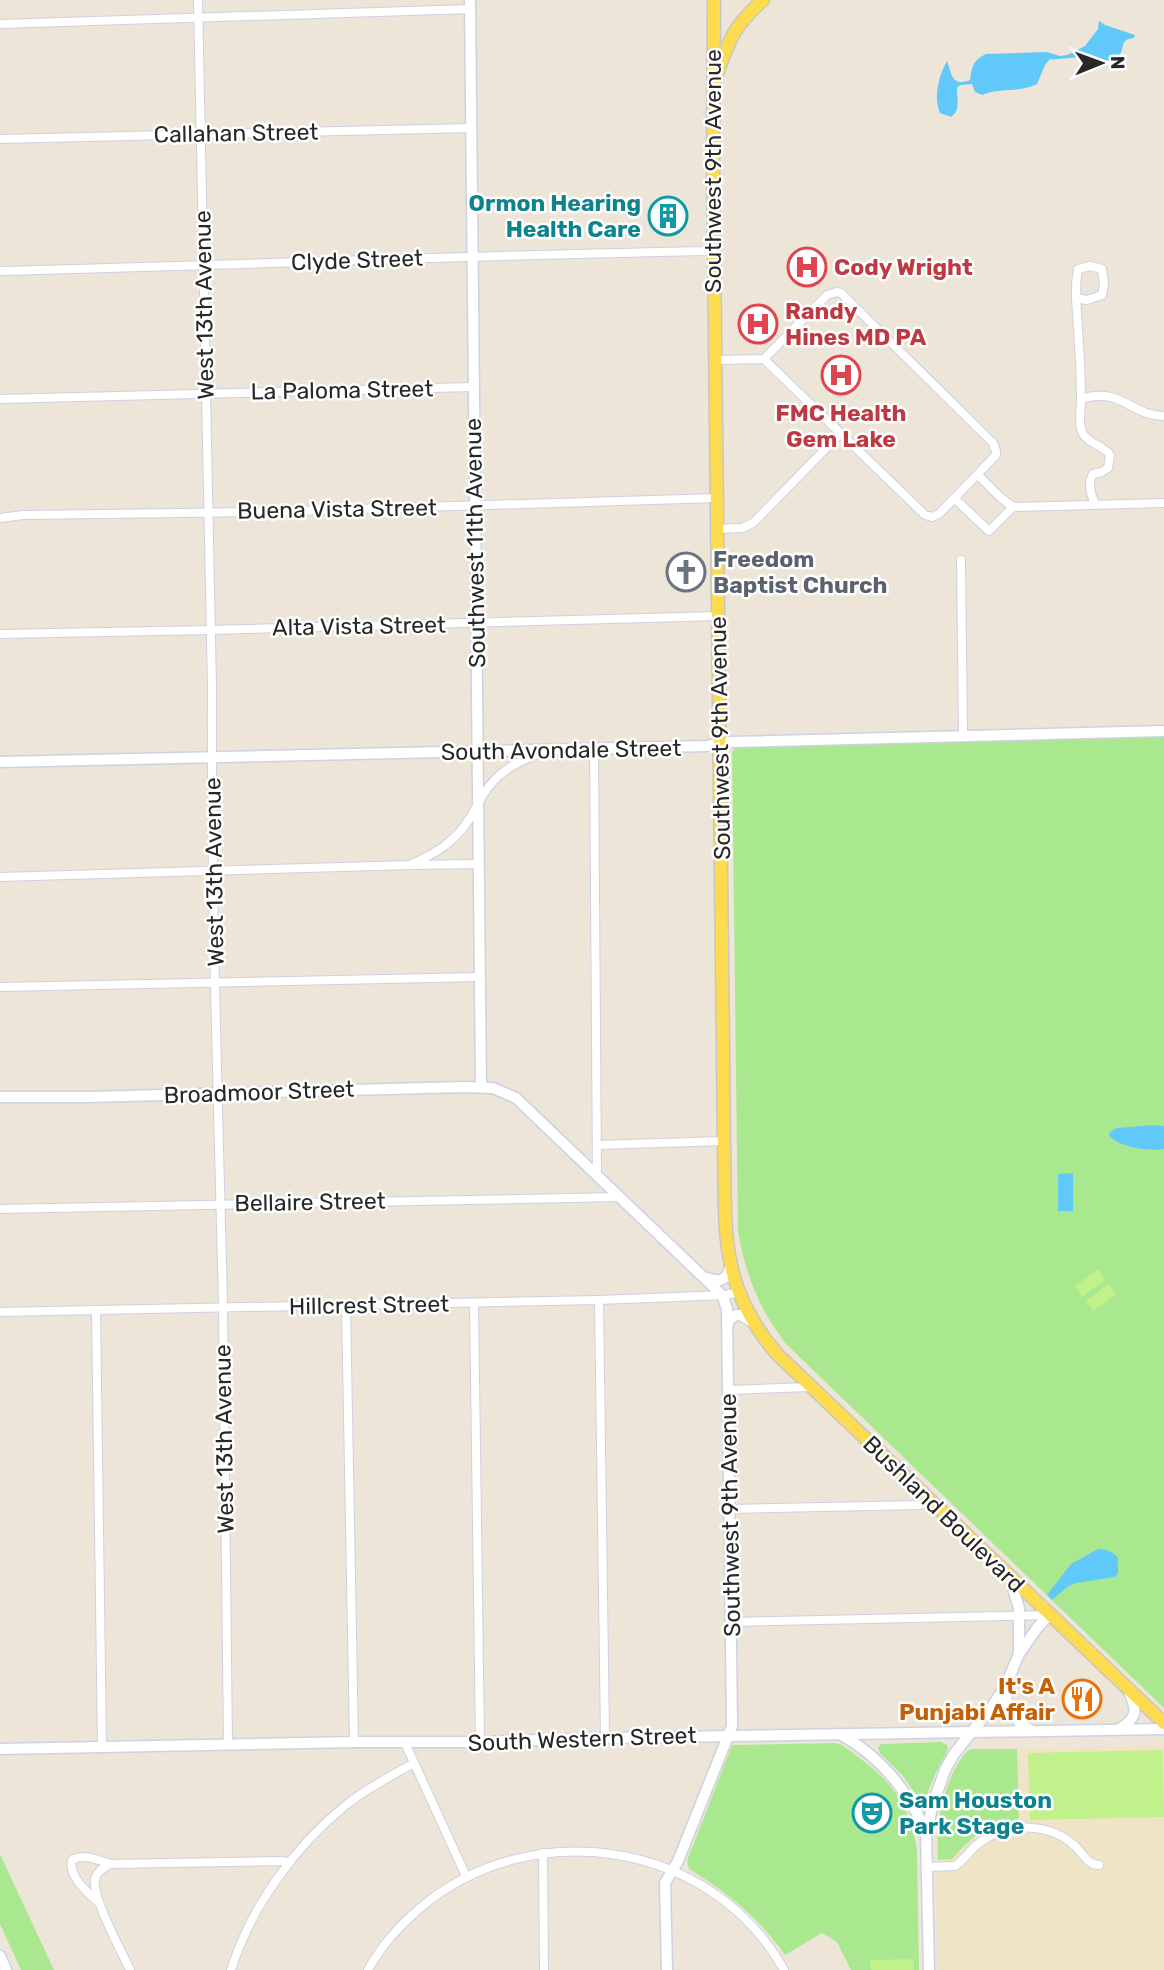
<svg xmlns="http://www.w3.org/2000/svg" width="1164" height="1970" font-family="Rubik,sans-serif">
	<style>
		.education { fill: #f0e4c6 }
		.green { fill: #aae890 }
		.pitch { fill: #c0f18a }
		.water { fill: #61c9f9 }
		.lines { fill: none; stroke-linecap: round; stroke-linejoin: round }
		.street-casing { stroke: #ced1e3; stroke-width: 10 }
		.secondary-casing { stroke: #ced1e3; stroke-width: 13 }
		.primary-casing { stroke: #c7c7c7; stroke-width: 15 }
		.street { stroke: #fff; stroke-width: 8 }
		.secondary { stroke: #fff; stroke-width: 10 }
		.primary { stroke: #fcdc4e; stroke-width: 12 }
		.labels { text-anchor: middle; stroke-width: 5; stroke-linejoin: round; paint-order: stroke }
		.street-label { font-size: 23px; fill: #282828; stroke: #fff }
		.culture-label { font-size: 23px; font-weight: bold; fill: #0d838f; stroke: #fff; text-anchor: end }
		.health-label { font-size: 23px; font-weight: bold; fill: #be3a42; stroke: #fff; text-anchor: start }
		.worship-label { font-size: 23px; font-weight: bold; fill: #5b616d; stroke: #fff; text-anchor: start }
		.food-label { font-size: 23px; font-weight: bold; fill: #c56008; stroke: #fff; text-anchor: end }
	</style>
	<rect width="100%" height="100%" fill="#ece5d8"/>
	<polygon class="education" points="1164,1746 1164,1970 939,1970 937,1847 940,1813 950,1784 965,1752 971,1749"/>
	<g class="green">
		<path d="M1164,736V1708L787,1345C760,1311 745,1274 738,1231L732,752L735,748L742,746Z"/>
		<polygon points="941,1742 947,1745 948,1750 935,1774 927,1795 921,1797 917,1796 903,1776 880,1753 878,1748 881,1744"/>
		<path d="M836,1743L842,1745C885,1776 908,1795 917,1850L919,1970H851L837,1942L822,1933L785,1955C759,1918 727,1892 689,1869L687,1861L732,1745Z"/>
		<path d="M971,1749H1017L1019,1820C988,1822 972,1837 952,1859L938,1860C937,1845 938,1830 940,1815C942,1798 956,1756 971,1749Z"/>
		<polygon points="0,1854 54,1970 21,1970 0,1924"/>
	</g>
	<g class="pitch">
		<polygon points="1098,1269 1105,1280 1082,1297 1075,1286"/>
		<polygon points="1108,1284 1116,1294 1093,1311 1086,1301"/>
		<polygon points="1163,1750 1164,1817 1030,1820 1028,1753"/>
		<polygon points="914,1959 914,1970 871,1970 870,1960"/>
	</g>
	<g class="water">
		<path d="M1099,21L1105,25L1135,35L1134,38C1117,40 1127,49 1117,58C1104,69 1092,60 1079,58C1069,57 1059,60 1050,59L1045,65L1037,84C1020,93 1002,87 982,95L975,92L972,84L960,85L957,88C957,99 961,110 951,117L940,113C933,97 939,75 947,61C952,75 952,87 970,80C972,67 973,60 986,54L1046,52L1060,56L1067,55L1085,46L1098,29Z"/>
		<path d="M1154,1125L1164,1126V1149C1151,1152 1117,1147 1109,1135L1110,1132L1117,1128Z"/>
		<polygon points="1073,1173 1073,1211 1058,1211 1058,1174"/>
		<path d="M1098,1549C1107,1549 1112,1551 1118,1558V1573L1115,1577L1076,1583L1067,1587L1052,1600L1047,1595L1071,1564Z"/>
	</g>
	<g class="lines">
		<defs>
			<g id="street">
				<path d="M198,0L212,687C211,893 218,1098 223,1304C226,1451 225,1598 228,1745"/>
				<polyline points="0,24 470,9"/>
				<polyline points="0,139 471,128"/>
				<path d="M0,271C238,265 476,255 714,251"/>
				<path d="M1076,298L1087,300L1102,295L1104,284L1102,269L1090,266L1078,269C1074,289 1077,309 1078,329C1080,353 1081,376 1081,400C1081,410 1078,423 1082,432C1087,444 1104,445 1110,455L1108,468L1102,472L1093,474C1087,484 1091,494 1095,504"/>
				<polyline points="715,360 764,359 925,515 932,517 939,514 996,455 996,451 993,443 841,293 837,292 827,295 764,359"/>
				<polyline points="0,399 473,387"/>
				<path d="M1081,399C1121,386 1131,416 1164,416"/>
				<polyline points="978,475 1000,497 1013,507 1164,503"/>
				<polyline points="954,498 989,531 1013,507"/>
				<polyline points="0,518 23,515 260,512 716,498"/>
				<polyline points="717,529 742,528 753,523 841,433"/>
				<polyline points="961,560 963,735"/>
				<polyline points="0,634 211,630 719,616"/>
				<polyline points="594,749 597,1175"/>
				<polyline points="413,865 477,864"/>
				<path d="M0,877L410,865C436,853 454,843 470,818C479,803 486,786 501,774C514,763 530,757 545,751"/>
				<polyline points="0,987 479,977"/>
				<polyline points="597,1145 724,1141"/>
				<polyline points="0,1209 620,1197"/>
				<polyline points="599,1300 605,1738"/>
				<polyline points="474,1303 480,1742"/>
				<polyline points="346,1305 354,1742"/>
				<polyline points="96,1310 102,1747"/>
				<polyline points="0,1312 599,1300 726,1295 738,1292"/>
				<polyline points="728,1390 810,1387"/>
				<polyline points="730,1509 919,1505 930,1501"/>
				<polyline points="731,1622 1049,1615"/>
				<polyline points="405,1743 466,1876"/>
				<polyline points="543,1853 544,1970"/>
				<path d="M926,1867L955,1866C964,1860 970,1850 979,1843C1007,1822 1049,1822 1075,1846C1083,1854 1088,1865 1099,1865"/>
				<path d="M98,1902C87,1892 68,1876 72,1860C84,1853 98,1860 110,1864"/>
				<path d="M130,1970C122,1952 92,1898 95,1880C97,1871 102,1869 110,1864L281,1861L290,1862"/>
				<path d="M231,1970C251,1907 294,1847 346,1805C367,1788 391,1776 414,1763"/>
				<path d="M368,1970C381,1946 398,1927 419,1909C530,1813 712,1840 784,1970"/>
			</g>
			<g id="secondary">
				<polyline points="470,0 481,1087"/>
				<polyline points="0,762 706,746 730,742 1164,731"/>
				<polyline points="0,1097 89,1097 464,1087 493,1088 516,1098 722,1295 727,1309 732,1726 678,1861 665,1883 667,1970"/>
				<path d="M708,1278C719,1283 728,1280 730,1267"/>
				<polyline points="727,1326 730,1319 736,1315 740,1315 752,1322"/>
				<polyline points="1009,1576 1019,1608 1019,1652"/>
				<path d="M1005,1687C1006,1708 1013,1721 1031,1730"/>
				<path d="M1120,1729C1138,1717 1137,1710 1129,1691"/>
				<path d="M840,1734C881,1757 908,1790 926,1832"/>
				<polyline points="0,1749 354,1742 480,1742 605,1738 1164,1729"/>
				<polyline points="0,1956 6,1970"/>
				<polyline points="929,1970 926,1832 934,1801 945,1770 954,1754 991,1708 1005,1687 1019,1654 1037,1628 1049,1615"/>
			</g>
			<g id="primary">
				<path d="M714,0L713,156L724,1141C726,1227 717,1284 777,1354L1164,1723"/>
				<path d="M716,77C729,40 733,27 763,0"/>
			</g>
		</defs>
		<use href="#street" class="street-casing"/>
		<use href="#secondary" class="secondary-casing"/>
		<use href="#primary" class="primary-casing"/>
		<use href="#street" class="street"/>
		<use href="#secondary" class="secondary"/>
		<use href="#primary" class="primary"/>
	</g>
	<defs>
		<symbol id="building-ring" viewBox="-11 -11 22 22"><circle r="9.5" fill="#fff" stroke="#0f9aa8" stroke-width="1.5"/><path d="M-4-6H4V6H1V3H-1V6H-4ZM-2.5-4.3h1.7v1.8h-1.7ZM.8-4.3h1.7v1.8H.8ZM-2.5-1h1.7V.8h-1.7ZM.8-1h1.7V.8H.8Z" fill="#0f9aa8"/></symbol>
		<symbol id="hospital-ring" viewBox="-11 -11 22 22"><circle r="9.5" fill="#fff" stroke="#e0444e" stroke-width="1.5"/><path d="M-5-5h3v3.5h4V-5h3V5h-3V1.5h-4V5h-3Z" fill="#e0444e"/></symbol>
		<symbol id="church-ring" viewBox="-11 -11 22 22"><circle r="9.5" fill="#fff" stroke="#6b7280" stroke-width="1.5"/><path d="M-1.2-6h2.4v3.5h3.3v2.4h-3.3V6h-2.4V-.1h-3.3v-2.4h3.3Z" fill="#6b7280"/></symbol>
		<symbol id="restaurant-ring" viewBox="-11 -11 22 22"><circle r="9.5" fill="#fff" stroke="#e8710a" stroke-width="1.5"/><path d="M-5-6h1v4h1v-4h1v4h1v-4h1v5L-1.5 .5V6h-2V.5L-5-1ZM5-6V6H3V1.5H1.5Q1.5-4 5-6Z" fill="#e8710a"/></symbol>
		<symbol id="theatre-ring" viewBox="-11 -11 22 22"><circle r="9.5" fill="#fff" stroke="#0f9aa8" stroke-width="1.5"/><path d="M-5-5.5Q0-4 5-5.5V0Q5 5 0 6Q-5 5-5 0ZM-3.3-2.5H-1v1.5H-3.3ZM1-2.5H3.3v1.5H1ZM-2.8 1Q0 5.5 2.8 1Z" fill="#0f9aa8"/></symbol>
	</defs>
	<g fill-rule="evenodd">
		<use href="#building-ring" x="646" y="194" width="44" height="44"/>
		<use href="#hospital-ring" x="785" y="245" width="44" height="44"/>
		<use href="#hospital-ring" x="736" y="302" width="44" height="44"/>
		<use href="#hospital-ring" x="819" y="353" width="44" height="44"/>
		<use href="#church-ring" x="664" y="550" width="44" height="44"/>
		<use href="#restaurant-ring" x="1060" y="1677" width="44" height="44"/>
		<use href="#theatre-ring" x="850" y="1791" width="44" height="44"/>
	</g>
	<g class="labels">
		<g class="street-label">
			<text transform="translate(236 133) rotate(-1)" y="8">Callahan Street</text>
			<text transform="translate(713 171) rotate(-90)" y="8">Southwest 9th Avenue</text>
			<text transform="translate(357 260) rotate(-2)" y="8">Clyde Street</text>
			<text transform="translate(204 305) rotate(-91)" y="8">West 13th Avenue</text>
			<text transform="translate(342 390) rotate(-1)" y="8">La Paloma Street</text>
			<text transform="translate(337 509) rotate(-1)" y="8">Buena Vista Street</text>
			<text transform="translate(475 543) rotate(-91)" y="8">Southwest 11th Avenue</text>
			<text transform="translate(359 626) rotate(-1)" y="8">Alta Vista Street</text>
			<text transform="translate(720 738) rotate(-91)" y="8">Southwest 9th Avenue</text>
			<text transform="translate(561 750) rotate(-1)" y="8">South Avondale Street</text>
			<text transform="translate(214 872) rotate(-91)" y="8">West 13th Avenue</text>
			<text transform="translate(259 1092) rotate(-2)" y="8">Broadmoor Street</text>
			<text transform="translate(310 1202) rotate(-1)" y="8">Bellaire Street</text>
			<text transform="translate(369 1305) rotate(-1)" y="8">Hillcrest Street</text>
			<text transform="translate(224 1439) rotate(-91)" y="8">West 13th Avenue</text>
			<text transform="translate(944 1514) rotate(44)" y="8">Bushland Boulevard</text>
			<text transform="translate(730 1515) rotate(-91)" y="8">Southwest 9th Avenue</text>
			<text transform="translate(582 1739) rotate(-2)" y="8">South Western Street</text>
		</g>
		<g class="culture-label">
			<text x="641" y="211">Ormon Hearing<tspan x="641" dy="26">Health Care</tspan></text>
			<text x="899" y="1808" text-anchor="start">Sam Houston<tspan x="899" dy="26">Park Stage</tspan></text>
		</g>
		<g class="health-label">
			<text x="834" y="275">Cody Wright</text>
			<text x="785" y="319">Randy<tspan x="785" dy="26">Hines MD PA</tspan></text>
			<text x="841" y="421" text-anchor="middle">FMC Health<tspan x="841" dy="26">Gem Lake</tspan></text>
		</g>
		<g class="worship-label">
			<text x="713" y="567">Freedom<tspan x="713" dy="26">Baptist Church</tspan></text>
		</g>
		<g class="food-label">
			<text x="1055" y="1694">It's A<tspan x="1055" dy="26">Punjabi Affair</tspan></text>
		</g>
	</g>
	<g transform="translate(1101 63) rotate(89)" stroke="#ffffff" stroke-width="5" paint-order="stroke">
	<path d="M0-5L12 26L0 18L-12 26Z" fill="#282828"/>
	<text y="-10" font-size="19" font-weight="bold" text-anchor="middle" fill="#282828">N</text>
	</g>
</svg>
